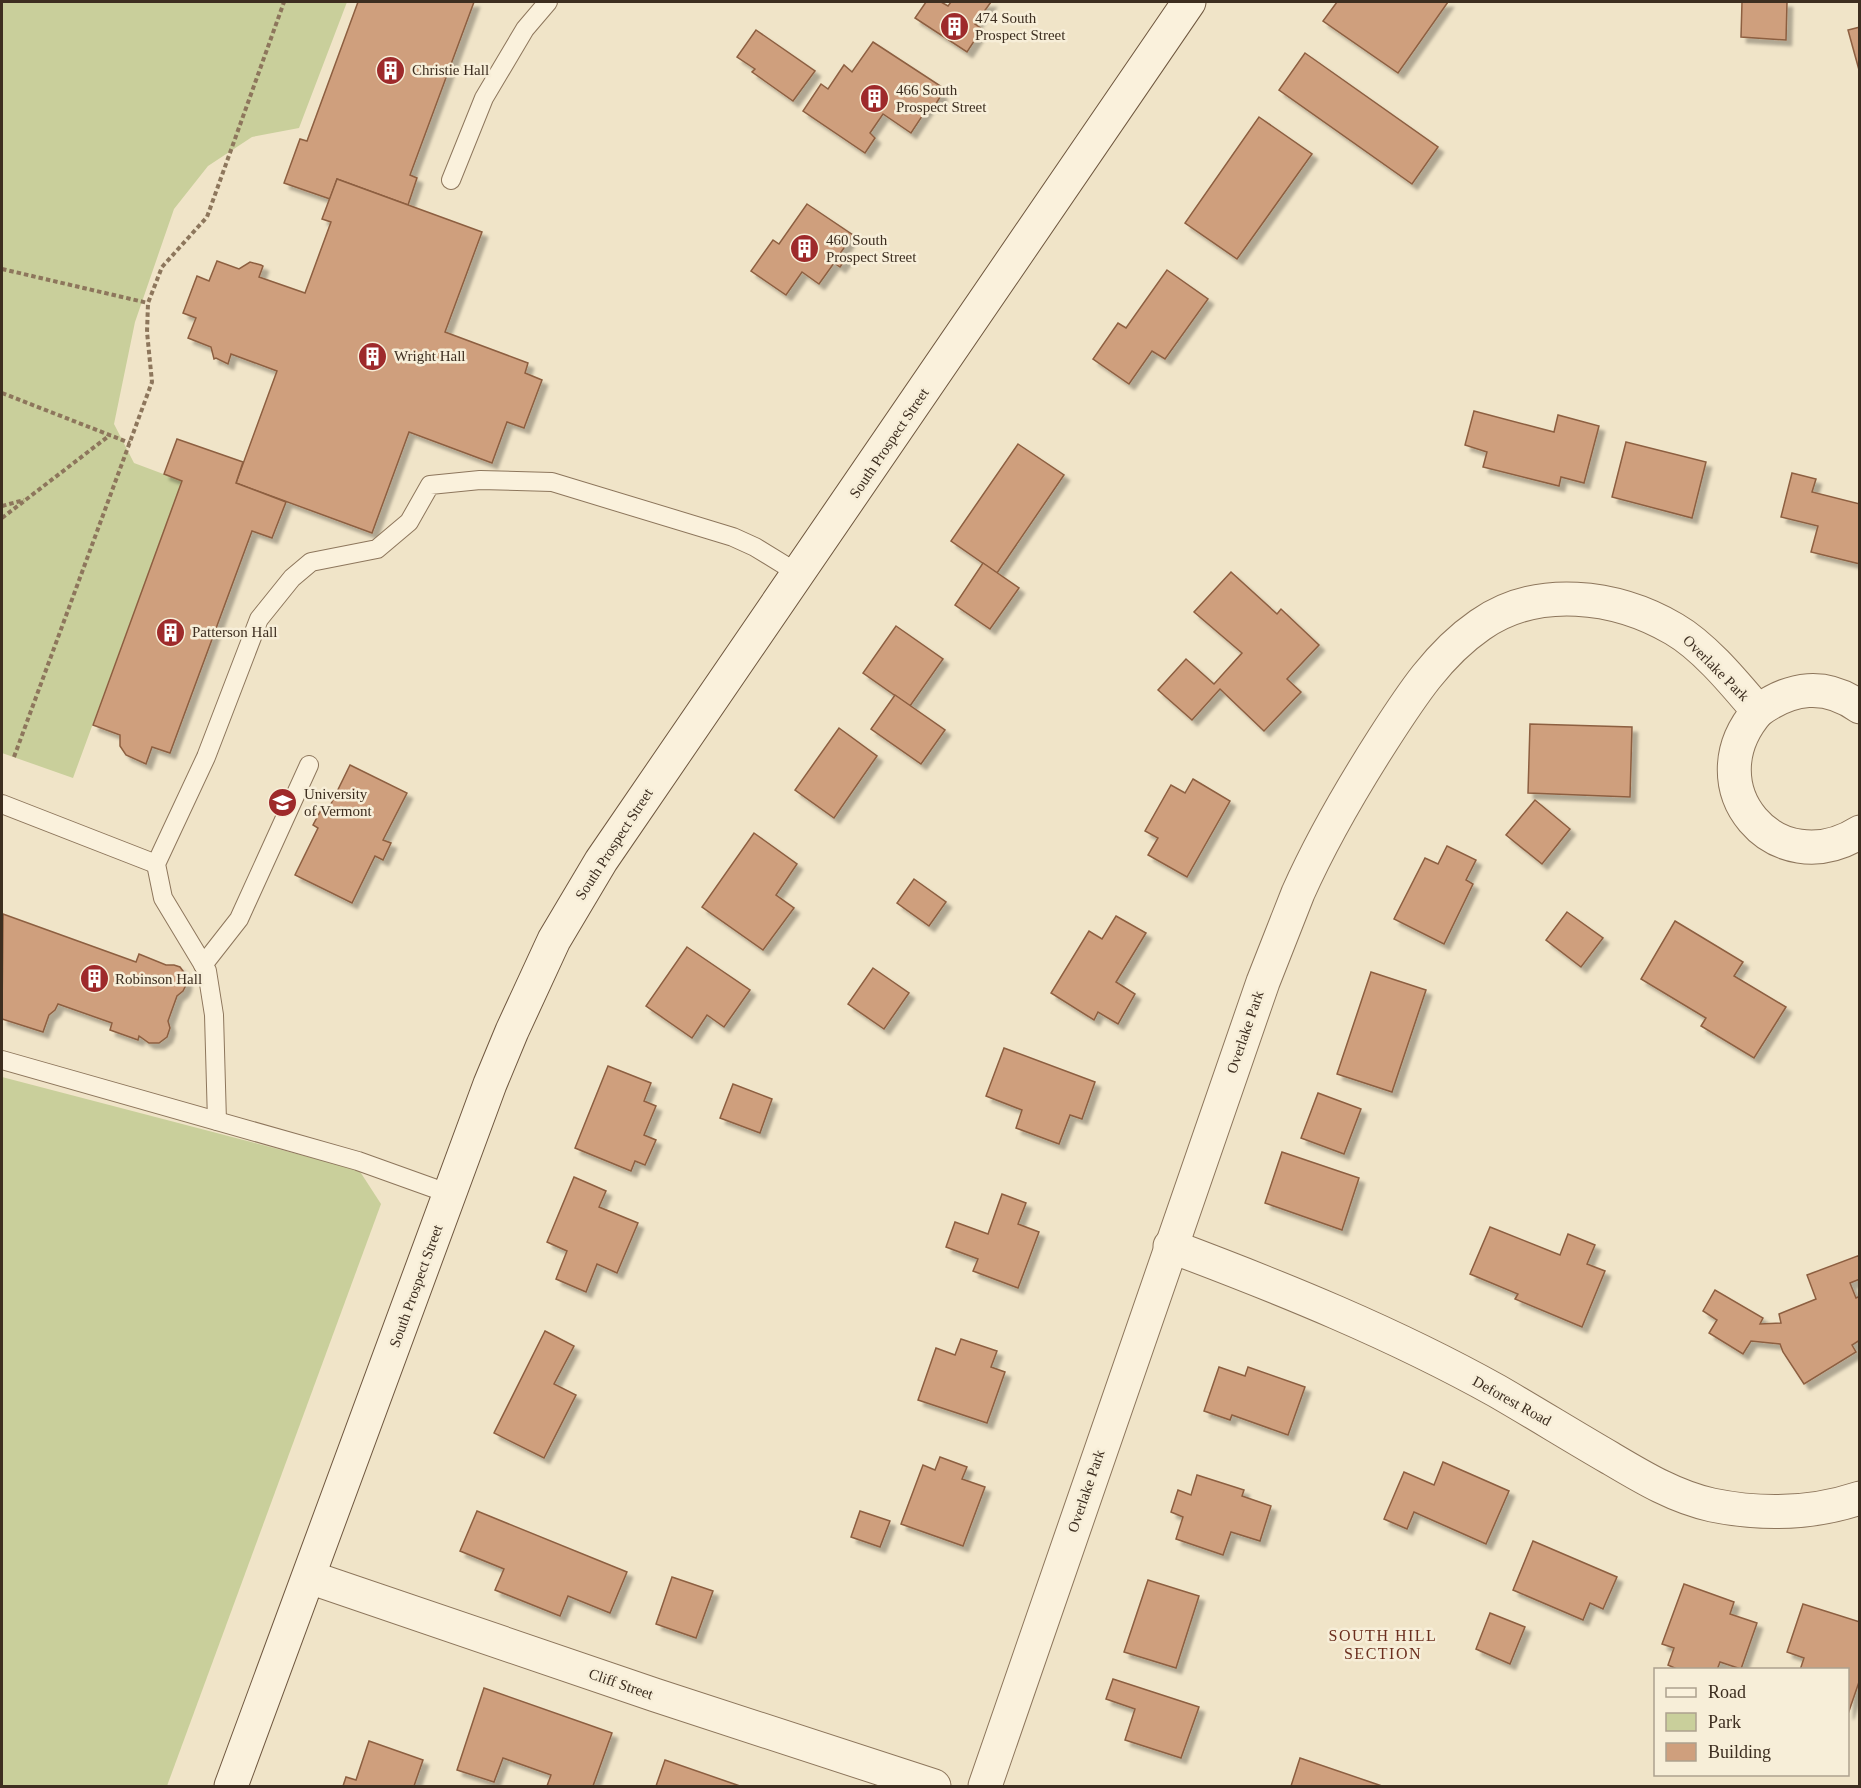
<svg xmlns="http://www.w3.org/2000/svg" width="1861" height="1788" font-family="'Times New Roman',serif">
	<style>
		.green { fill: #c9cf9b }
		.building { fill: #cf9f7d; stroke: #8d5f41; stroke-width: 1.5; filter: url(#shadow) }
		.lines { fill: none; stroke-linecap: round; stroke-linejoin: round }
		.lane-casing { stroke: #8d765c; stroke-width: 20 }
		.street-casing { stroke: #8d765c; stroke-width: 35 }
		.secondary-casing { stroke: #6f573f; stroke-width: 35 }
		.path { stroke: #8d765c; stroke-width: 4; stroke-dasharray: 4.5 3; stroke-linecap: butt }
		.lane { stroke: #faf1dc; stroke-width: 18 }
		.street { stroke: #faf1dc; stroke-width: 33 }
		.secondary { stroke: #faf1dc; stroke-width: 33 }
		.labels { text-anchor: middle; stroke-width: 5; stroke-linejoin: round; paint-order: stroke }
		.poi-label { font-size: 15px; fill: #3d2e20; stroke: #f7eed8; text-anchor: start }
		.street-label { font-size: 15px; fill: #3d2e20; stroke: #f7eed8 }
		.neighbourhood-label { font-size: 16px; letter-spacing: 1.5px; fill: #6b2e1e; stroke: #f7eed8 }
	</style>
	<defs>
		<filter id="shadow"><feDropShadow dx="5.5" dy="5.5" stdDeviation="1.5" flood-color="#0004"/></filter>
	</defs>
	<rect width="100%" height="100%" fill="#f0e4c8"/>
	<g class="green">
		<polygon points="2,2 347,2 299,128 252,137 208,166 174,209 135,322 114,424 134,463 182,481 73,778 2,753"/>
		<polygon points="2,1077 359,1170 381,1204 167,1786 2,1786"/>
	</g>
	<g class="building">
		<polygon points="358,2 474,2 410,175 417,178 408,205 337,179 330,199 284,183 300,139 307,141"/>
		<polygon points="926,2 941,2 948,6 951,2 991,2 975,24 982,29 967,52 915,18"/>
		<polygon points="1337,2 1448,2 1398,73 1323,21"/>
		<polygon points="1742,2 1787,2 1786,40 1741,37"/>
		<polygon points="1860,27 1860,70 1859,70 1848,30"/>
		<polygon points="756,30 815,71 793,101 752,72 755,69 737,57"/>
		<polygon points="873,42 942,87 939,92 942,94 934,107 930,104 911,133 883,114 870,133 875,138 865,153 803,111 821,84 828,89 844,65 852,72"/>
		<polygon points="1305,53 1438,147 1412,184 1279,90"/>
		<polygon points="1259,117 1312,154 1237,259 1185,223"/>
		<polygon points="337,179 482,232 445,332 528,363 525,373 542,380 524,428 507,422 492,463 409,432 372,533 236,483 277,371 231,354 228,364 216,358 214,359 211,347 188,338 196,318 183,313 197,276 209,281 217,261 239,269 250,262 261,265 263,266 259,277 305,293 331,222 322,219"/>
		<polygon points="807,204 853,235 839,255 846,259 840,267 834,263 819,284 802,272 786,295 751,271 773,240 779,244"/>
		<polygon points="1167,270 1208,299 1165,359 1152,351 1129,384 1093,359 1118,323 1126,328"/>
		<polygon points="1474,411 1554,432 1558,415 1599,426 1584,483 1561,477 1559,486 1483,467 1487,452 1465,445"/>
		<polygon points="177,439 243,462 236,483 286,502 272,538 252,531 170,753 152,747 146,764 126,755 120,746 120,735 93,725 182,481 164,474"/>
		<polygon points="1626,442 1706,462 1692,518 1612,497"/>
		<polygon points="1018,444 1064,475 997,573 951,541"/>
		<polygon points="1792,473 1816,479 1812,492 1860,504 1860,564 1811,552 1818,526 1781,517"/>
		<polygon points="983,563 1019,588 990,629 955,605"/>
		<polygon points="1231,572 1277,614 1281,609 1319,645 1287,679 1301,692 1264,731 1220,689 1192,720 1158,690 1186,659 1214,684 1242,653 1194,612"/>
		<polygon points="896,626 943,659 910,706 863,673"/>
		<polygon points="895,695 945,730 921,764 871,729"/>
		<polygon points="1530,724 1632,727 1630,797 1528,793"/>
		<polygon points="839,728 877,756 834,818 795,790"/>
		<polygon points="350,765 407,793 383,840 391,843 383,860 375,856 352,903 295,875 318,828 313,825 321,810 327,812"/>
		<polygon points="1193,779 1230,801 1187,877 1148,855 1158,838 1145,831 1171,785 1185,793"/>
		<polygon points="1535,800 1570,829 1542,864 1506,835"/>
		<polygon points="754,833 797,864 776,895 794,908 763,950 702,907"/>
		<polygon points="1447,846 1476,860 1466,880 1473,884 1444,944 1394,919 1425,858 1438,864"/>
		<polygon points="914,879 946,902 929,926 897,903"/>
		<polygon points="1567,912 1603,938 1581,967 1546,940"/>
		<polygon points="3,914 136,962 139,954 166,965 174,965 180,967 186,975 186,985 183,991 177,996 168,1021 170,1028 167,1037 159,1043 149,1043 139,1036 138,1040 110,1030 112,1023 58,1004 55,1010 49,1015 43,1032 2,1019"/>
		<polygon points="1116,916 1146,933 1116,982 1135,994 1118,1024 1098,1012 1094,1020 1051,993 1089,931 1102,939"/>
		<polygon points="1675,921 1743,962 1734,976 1786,1007 1754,1058 1701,1026 1706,1018 1641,979"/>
		<polygon points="687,947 750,990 724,1027 707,1015 692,1038 646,1006"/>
		<polygon points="873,968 909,993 884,1029 848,1004"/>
		<polygon points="1371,972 1426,990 1392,1092 1337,1074"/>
		<polygon points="1004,1048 1095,1082 1082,1119 1070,1115 1059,1144 1016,1128 1022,1110 986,1096"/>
		<polygon points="608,1066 651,1083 644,1101 656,1106 644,1135 656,1140 645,1165 635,1161 631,1171 575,1148"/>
		<polygon points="733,1084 772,1099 760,1133 720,1118"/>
		<polygon points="1318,1093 1361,1109 1344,1154 1301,1138"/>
		<polygon points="1282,1152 1359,1178 1342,1230 1265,1203"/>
		<polygon points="574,1177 606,1191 599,1207 638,1223 617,1273 597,1264 586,1292 556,1279 567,1251 547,1242"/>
		<polygon points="1002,1194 1026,1203 1018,1224 1039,1232 1018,1288 973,1271 978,1259 946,1247 955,1222 988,1234"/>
		<polygon points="1490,1227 1560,1255 1568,1234 1595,1245 1587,1264 1605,1271 1582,1327 1515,1299 1518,1294 1470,1274"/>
		<polygon points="1860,1255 1860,1279 1850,1283 1856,1298 1860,1296 1860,1340 1852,1345 1856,1352 1804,1384 1783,1352 1780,1344 1751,1341 1743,1354 1709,1333 1717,1320 1703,1311 1715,1290 1763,1318 1760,1324 1781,1323 1779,1314 1816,1299 1807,1275"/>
		<polygon points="545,1331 574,1346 554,1384 576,1395 544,1458 494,1433"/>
		<polygon points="961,1339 997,1351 991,1367 1005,1372 987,1423 918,1400 936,1348 955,1355"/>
		<polygon points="1219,1367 1245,1376 1248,1367 1305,1387 1288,1435 1232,1415 1230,1420 1204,1411"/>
		<polygon points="940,1457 967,1467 962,1479 985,1487 963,1546 901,1524 923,1465 935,1470"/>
		<polygon points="1443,1462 1509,1491 1486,1544 1414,1512 1407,1529 1384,1519 1404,1472 1434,1485"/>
		<polygon points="1197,1475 1244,1490 1242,1496 1271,1506 1260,1541 1231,1532 1223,1555 1176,1539 1183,1517 1171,1512 1178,1490 1191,1495"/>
		<polygon points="477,1511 627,1572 610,1613 568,1596 560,1616 495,1590 504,1569 460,1551"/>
		<polygon points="860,1511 890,1521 880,1547 851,1537"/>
		<polygon points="1533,1541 1617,1577 1603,1609 1590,1603 1583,1620 1513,1590"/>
		<polygon points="672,1577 713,1591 696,1638 656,1624"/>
		<polygon points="1148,1580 1199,1596 1176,1668 1124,1652"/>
		<polygon points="1684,1584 1734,1602 1730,1614 1757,1623 1741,1669 1720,1662 1717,1670 1679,1670 1668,1665 1674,1648 1662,1644"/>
		<polygon points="1803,1604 1860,1622 1860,1679 1848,1714 1848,1670 1800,1670 1804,1658 1787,1652"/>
		<polygon points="1490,1613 1525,1627 1510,1664 1476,1649"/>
		<polygon points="1113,1679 1199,1707 1181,1758 1125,1740 1135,1709 1106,1699"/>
		<polygon points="484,1688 612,1733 593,1786 547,1786 551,1775 503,1758 494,1782 457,1770"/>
		<polygon points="369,1741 423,1760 414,1786 343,1786 346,1777 356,1780"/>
		<polygon points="1300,1758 1382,1786 1291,1786"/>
		<polygon points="665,1760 740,1786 656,1786"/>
	</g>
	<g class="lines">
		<defs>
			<g id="lane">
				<polyline points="451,180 484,98 525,29 548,2"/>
				<polyline points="2,804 156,864"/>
				<polyline points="203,965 239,919 309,765"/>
				<polyline points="2,1060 358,1161 450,1194"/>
				<polyline points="217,1121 214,1015 207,971 163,898 156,864 206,757 259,619 292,578 311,562 377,549 409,522 430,485 480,480 552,482 733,537 755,547 799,574"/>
			</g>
			<g id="street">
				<path d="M1758,711C1791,687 1825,682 1860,707"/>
				<path d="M1170,1246C1282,1288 1393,1333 1497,1391C1535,1413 1572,1436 1610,1458C1642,1477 1675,1497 1712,1505C1761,1515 1812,1514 1860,1498"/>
				<polyline points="309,1577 655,1695 934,1786"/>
				<path d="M985,1786L1263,982C1275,952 1286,923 1298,893C1322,839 1352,788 1384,738C1411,696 1438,654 1480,625C1537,585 1616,595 1674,629C1705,647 1735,684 1758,711C1692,787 1776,885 1860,832"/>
			</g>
			<polyline id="secondary" points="231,1786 490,1084 512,1031 554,940 601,861 1189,2"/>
		</defs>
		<use href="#lane" class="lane-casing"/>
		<use href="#street" class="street-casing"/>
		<use href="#secondary" class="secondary-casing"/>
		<g class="path">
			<polyline points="2,269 148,303"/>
			<polyline points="2,393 130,443"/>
			<polyline points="2,506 24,500"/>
			<polyline points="2,518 110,435"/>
			<polyline points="14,757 152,382 147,332 148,303 162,267 207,217 284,2"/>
		</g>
		<use href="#lane" class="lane"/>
		<use href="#street" class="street"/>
		<use href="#secondary" class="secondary"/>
	</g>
	<defs>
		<symbol id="building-disc" viewBox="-11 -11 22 22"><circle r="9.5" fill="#9e2a2b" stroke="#f7eed8"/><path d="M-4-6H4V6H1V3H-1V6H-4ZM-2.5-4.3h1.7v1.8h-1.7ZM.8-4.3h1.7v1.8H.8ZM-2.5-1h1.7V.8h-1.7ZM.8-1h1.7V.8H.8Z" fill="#fff"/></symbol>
		<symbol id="university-disc" viewBox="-11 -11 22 22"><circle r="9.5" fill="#9e2a2b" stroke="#f7eed8"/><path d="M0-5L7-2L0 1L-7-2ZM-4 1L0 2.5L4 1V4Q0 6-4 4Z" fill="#fff"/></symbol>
	</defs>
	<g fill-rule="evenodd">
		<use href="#building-disc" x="938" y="10" width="33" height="33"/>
		<use href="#building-disc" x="374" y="54" width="33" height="33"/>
		<use href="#building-disc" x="858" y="82" width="33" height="33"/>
		<use href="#building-disc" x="788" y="232" width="33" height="33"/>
		<use href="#building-disc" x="356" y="340" width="33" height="33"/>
		<use href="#building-disc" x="154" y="616" width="33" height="33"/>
		<use href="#university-disc" x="266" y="786" width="33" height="33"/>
		<use href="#building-disc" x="78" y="962" width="33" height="33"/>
	</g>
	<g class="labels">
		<g class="poi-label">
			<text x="975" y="23">474 South<tspan x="975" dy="17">Prospect Street</tspan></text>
			<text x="412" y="75">Christie Hall</text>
			<text x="896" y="95">466 South<tspan x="896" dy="17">Prospect Street</tspan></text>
			<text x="826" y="245">460 South<tspan x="826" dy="17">Prospect Street</tspan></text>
			<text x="394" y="361">Wright Hall</text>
			<text x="192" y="637">Patterson Hall</text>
			<text x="304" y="799">University<tspan x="304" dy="17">of Vermont</tspan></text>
			<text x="115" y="984">Robinson Hall</text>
		</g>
		<g class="street-label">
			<text transform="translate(889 443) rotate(-56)" y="5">South Prospect Street</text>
			<text transform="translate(1716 668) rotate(45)" y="5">Overlake Park</text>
			<text transform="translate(614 844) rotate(-57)" y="5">South Prospect Street</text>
			<text transform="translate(1245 1032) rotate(-71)" y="5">Overlake Park</text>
			<text transform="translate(416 1286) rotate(-70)" y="5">South Prospect Street</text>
			<text transform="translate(1512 1401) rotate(29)" y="5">Deforest Road</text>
			<text transform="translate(1086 1491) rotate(-71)" y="5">Overlake Park</text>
			<text transform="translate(621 1684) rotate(19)" y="5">Cliff Street</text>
		</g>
		<g class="neighbourhood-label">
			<text x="1383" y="1641">SOUTH HILL<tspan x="1383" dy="18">SECTION</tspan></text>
		</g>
	</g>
	<rect width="1861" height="1788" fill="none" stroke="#3d2e20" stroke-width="6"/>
	<rect x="1654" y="1668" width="195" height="108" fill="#f7eed8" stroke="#ada18e" stroke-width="1.5"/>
	<rect x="1666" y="1688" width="30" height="9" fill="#faf1dc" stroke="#ada18e" stroke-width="1.5"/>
	<text x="1708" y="1698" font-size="18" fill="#3d2e20">Road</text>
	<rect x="1666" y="1713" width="30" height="18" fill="#c9cf9b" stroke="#ada18e" stroke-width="1.5"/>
	<text x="1708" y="1728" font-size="18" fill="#3d2e20">Park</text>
	<rect x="1666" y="1743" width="30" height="18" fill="#cf9f7d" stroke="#ada18e" stroke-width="1.5"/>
	<text x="1708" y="1758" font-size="18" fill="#3d2e20">Building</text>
</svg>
